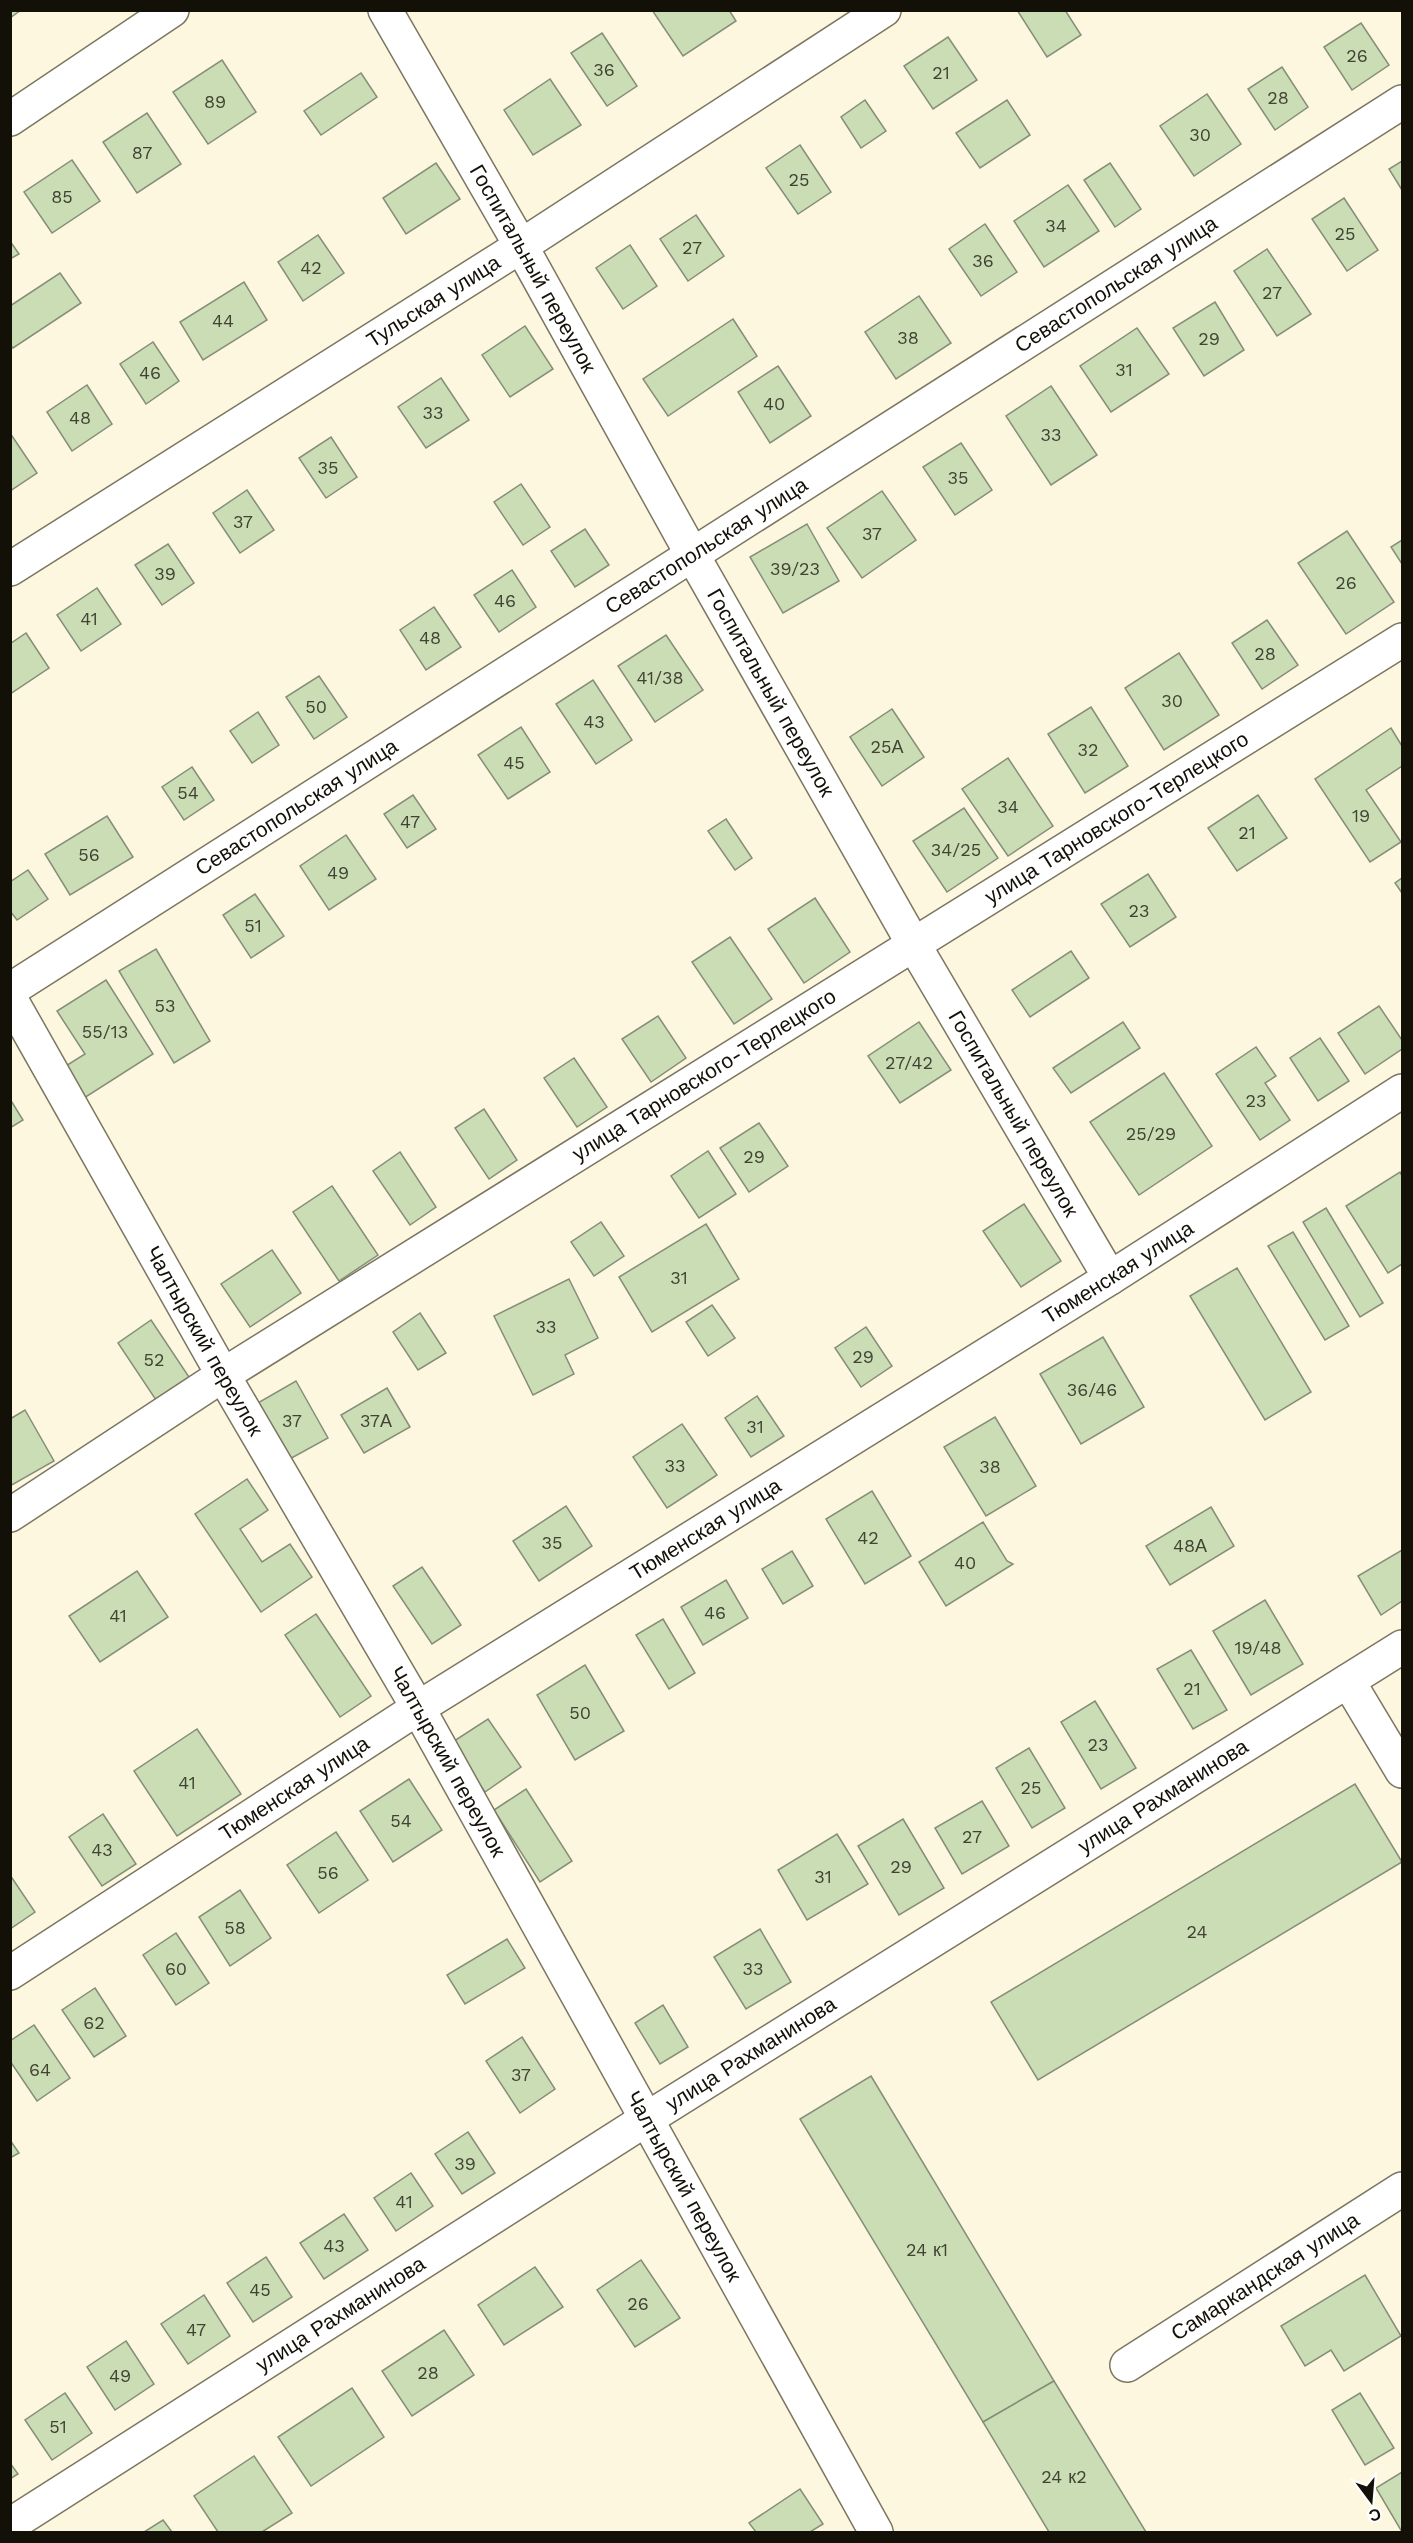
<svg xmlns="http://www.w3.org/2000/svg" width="1413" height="2543" font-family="'Work Sans',sans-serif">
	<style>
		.building { fill: #cbddb5; stroke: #858e79; stroke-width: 1.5 }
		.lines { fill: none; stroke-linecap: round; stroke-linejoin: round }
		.minor-casing { stroke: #7c7661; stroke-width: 36 }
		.minor { stroke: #fff; stroke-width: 33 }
		.labels { text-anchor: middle; stroke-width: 6; stroke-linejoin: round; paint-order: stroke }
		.number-label { font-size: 18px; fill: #414333 }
		.street-label { font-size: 21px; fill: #131008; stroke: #fff }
	</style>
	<rect width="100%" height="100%" fill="#fdf7df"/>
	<g class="building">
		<polygon points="10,10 21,10 10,18"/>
		<polygon points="652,10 729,10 736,21 683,56"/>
		<polygon points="1017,10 1065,10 1081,35 1047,57"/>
		<polygon points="1361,23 1389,65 1352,90 1324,47"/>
		<polygon points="602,33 637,86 607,106 571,53"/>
		<polygon points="948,37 977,80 933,109 904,66"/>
		<polygon points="222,60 256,112 208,144 173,92"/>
		<polygon points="1282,67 1308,107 1275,130 1248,89"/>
		<polygon points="361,73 377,97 321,135 304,111"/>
		<polygon points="550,79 581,125 533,155 504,110"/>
		<polygon points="1207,94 1241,144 1194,176 1160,126"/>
		<polygon points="865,100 886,131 861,148 841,117"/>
		<polygon points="1007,100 1030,135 980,168 956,133"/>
		<polygon points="147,113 181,164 137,193 103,142"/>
		<polygon points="800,145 831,192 798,214 766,168"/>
		<polygon points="72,160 100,201 52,233 24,192"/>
		<polygon points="1402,161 1402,190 1389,169"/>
		<polygon points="436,163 460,199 406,234 383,198"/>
		<polygon points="1110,163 1141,209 1115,227 1084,180"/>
		<polygon points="1068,185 1099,231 1044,267 1014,221"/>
		<polygon points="1344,198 1378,250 1347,271 1312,219"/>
		<polygon points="696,215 724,256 688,281 660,239"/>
		<polygon points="985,224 1017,272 981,296 949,249"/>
		<polygon points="318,235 344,273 303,301 278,262"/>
		<polygon points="10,241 19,254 10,259"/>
		<polygon points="630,245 657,286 623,309 596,268"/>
		<polygon points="1267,249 1311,314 1277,336 1234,271"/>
		<polygon points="60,273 81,303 13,348 10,345 10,306"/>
		<polygon points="244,282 267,320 203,360 180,322"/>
		<polygon points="919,296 951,343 896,379 865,332"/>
		<polygon points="1215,302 1244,350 1204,376 1173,328"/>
		<polygon points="733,319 757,356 668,416 643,379"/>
		<polygon points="525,326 553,369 510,397 482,355"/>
		<polygon points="1137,328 1169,374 1111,412 1080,366"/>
		<polygon points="153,342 179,381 146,404 120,364"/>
		<polygon points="778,366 811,416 770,443 738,392"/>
		<polygon points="441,378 469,420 426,448 398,407"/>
		<polygon points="87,385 112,424 72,451 47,412"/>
		<polygon points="1051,386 1097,455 1051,485 1006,416"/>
		<polygon points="10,433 37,473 10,491"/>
		<polygon points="331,437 357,477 326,498 299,458"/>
		<polygon points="961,443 992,490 955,515 923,467"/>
		<polygon points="521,484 550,527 523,545 494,502"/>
		<polygon points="247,490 274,530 240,553 213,513"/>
		<polygon points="882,491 916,540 862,578 827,528"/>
		<polygon points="807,524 839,581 783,613 750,557"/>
		<polygon points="585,529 609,565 575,587 551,551"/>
		<polygon points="1347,531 1394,602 1346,634 1298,563"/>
		<polygon points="1402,540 1402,564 1391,547"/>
		<polygon points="168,544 194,583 162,605 135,565"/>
		<polygon points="512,570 536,607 499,632 474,595"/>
		<polygon points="97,588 121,624 81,651 57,615"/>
		<polygon points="434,607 461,647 426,670 400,630"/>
		<polygon points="1267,620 1298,665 1262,689 1232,643"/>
		<polygon points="26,633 49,668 10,694 10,644"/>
		<polygon points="666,635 703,690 655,722 618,666"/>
		<polygon points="1179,653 1219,715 1164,750 1125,688"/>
		<polygon points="319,676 347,717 314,739 286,697"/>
		<polygon points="593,680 632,740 596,764 556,704"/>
		<polygon points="1091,707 1128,766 1085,793 1048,734"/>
		<polygon points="892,709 924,757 882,786 850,737"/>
		<polygon points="258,712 279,745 252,763 230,731"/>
		<polygon points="521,727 550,772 508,799 478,755"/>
		<polygon points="1391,728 1402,746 1402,766 1366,790 1401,842 1370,862 1315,779"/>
		<polygon points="1008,758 1053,826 1008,856 962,789"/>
		<polygon points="192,767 214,800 184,820 162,787"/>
		<polygon points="413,795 436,829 407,848 384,814"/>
		<polygon points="1258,795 1287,838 1237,871 1208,828"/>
		<polygon points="964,808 998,858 947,892 913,841"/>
		<polygon points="107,816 133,857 70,895 45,854"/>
		<polygon points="726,819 752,858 735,870 708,831"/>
		<polygon points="346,835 376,879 329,910 300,866"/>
		<polygon points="28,870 48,899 17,920 10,911 10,882"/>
		<polygon points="1148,874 1176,917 1130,947 1101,904"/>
		<polygon points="1402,878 1402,893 1395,883"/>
		<polygon points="255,894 284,936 251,958 223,915"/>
		<polygon points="815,898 850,952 804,983 768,929"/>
		<polygon points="730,937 772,999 734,1024 692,962"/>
		<polygon points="156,949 210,1041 174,1063 119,971"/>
		<polygon points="1071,951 1089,978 1030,1017 1012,990"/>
		<polygon points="106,980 153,1054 81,1100 61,1069 85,1054 57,1011"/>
		<polygon points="1379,1006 1402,1040 1402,1049 1365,1074 1338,1033"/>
		<polygon points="658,1016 686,1058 651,1082 622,1039"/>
		<polygon points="919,1022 951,1070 900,1103 868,1056"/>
		<polygon points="1123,1022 1140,1048 1071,1093 1053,1068"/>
		<polygon points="1320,1038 1349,1081 1318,1101 1290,1058"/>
		<polygon points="1256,1047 1276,1076 1265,1083 1290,1120 1260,1140 1216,1074"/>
		<polygon points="574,1058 607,1107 577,1127 544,1078"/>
		<polygon points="1164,1073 1212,1146 1139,1195 1090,1122"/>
		<polygon points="10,1099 23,1120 10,1128"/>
		<polygon points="484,1109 517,1160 489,1179 455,1128"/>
		<polygon points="759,1123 788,1166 749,1192 720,1148"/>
		<polygon points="708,1151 736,1194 699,1218 671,1176"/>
		<polygon points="400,1152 436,1207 410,1225 373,1171"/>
		<polygon points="1400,1172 1402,1176 1402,1264 1388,1273 1346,1206"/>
		<polygon points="332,1186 378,1255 339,1281 293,1212"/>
		<polygon points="1024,1204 1061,1261 1021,1287 983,1231"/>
		<polygon points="1326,1208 1383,1303 1360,1317 1303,1222"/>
		<polygon points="601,1222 624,1256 594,1276 571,1242"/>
		<polygon points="706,1224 739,1279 652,1332 619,1277"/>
		<polygon points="1293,1232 1349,1326 1325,1340 1268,1246"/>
		<polygon points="272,1250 301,1293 250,1327 221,1284"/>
		<polygon points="1237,1268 1311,1392 1265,1420 1190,1296"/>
		<polygon points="569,1279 598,1338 565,1355 574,1374 533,1395 494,1316"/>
		<polygon points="712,1305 735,1338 708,1356 686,1322"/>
		<polygon points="420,1313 446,1353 418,1370 393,1332"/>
		<polygon points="151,1320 189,1377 156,1400 118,1343"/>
		<polygon points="866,1327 892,1366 861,1387 835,1348"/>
		<polygon points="1103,1337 1144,1407 1081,1444 1040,1374"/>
		<polygon points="296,1381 328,1438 288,1460 256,1404"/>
		<polygon points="387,1388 410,1427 364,1453 341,1415"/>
		<polygon points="757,1396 784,1436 751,1457 725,1418"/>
		<polygon points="25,1410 54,1461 10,1486 10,1419"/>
		<polygon points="995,1417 1036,1486 986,1516 944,1447"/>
		<polygon points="682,1424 717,1475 667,1508 633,1457"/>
		<polygon points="247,1479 268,1510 240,1529 262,1562 290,1544 312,1577 261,1612 195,1514"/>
		<polygon points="872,1491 911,1556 865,1584 826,1519"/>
		<polygon points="566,1506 592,1546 539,1581 513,1541"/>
		<polygon points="1211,1507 1234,1546 1170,1585 1146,1546"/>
		<polygon points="983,1522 1007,1561 1013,1564 946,1606 919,1562"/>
		<polygon points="1402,1550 1402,1601 1381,1615 1358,1576"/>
		<polygon points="792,1551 813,1586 783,1604 762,1569"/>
		<polygon points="422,1567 461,1625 432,1644 393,1586"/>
		<polygon points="137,1571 168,1617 100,1662 69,1616"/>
		<polygon points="726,1580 748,1618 703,1645 681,1607"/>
		<polygon points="1265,1600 1303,1664 1251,1695 1213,1631"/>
		<polygon points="316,1614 371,1696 340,1717 285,1635"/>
		<polygon points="663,1619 695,1673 669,1689 636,1635"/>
		<polygon points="1191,1650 1227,1710 1193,1729 1157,1669"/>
		<polygon points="585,1665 624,1731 575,1760 537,1695"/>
		<polygon points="1095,1701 1136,1768 1101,1789 1061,1722"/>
		<polygon points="488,1719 521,1767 485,1792 451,1743"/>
		<polygon points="197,1729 241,1794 177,1836 134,1771"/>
		<polygon points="1029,1748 1065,1808 1032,1828 996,1768"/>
		<polygon points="409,1779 442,1830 393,1862 360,1811"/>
		<polygon points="1355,1784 1402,1862 1038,2080 991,2002"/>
		<polygon points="526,1789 572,1861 540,1882 494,1810"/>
		<polygon points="982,1801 1009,1846 962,1874 935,1828"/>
		<polygon points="103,1814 136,1864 102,1886 69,1837"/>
		<polygon points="903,1819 944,1888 899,1915 858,1846"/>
		<polygon points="336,1832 368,1880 319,1913 287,1865"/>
		<polygon points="837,1834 868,1884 807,1920 778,1870"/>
		<polygon points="10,1875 35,1912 10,1929"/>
		<polygon points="240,1890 271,1938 230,1966 199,1917"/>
		<polygon points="760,1929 791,1982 746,2009 714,1957"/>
		<polygon points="176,1933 209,1983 176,2005 143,1955"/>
		<polygon points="507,1939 525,1968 465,2004 447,1975"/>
		<polygon points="95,1988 126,2036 94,2057 62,2010"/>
		<polygon points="663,2005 688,2047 660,2064 635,2023"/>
		<polygon points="34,2025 70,2078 37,2101 10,2061 10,2041"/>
		<polygon points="522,2037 555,2089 520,2113 486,2061"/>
		<polygon points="871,2076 1054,2381 983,2422 800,2119"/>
		<polygon points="468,2132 495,2173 462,2194 435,2154"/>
		<polygon points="10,2140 19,2153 10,2158"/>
		<polygon points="411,2173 433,2206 396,2231 374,2198"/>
		<polygon points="344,2214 368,2250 324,2279 300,2243"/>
		<polygon points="266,2257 292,2297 253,2322 227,2283"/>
		<polygon points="641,2260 680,2318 635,2347 597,2290"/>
		<polygon points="535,2267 563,2307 504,2345 478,2305"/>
		<polygon points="1365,2275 1401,2336 1344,2371 1331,2350 1305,2366 1281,2326"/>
		<polygon points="204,2295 230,2336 188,2364 161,2324"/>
		<polygon points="444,2330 474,2375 412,2416 382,2371"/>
		<polygon points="126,2341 154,2384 115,2410 87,2367"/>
		<polygon points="1054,2381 1146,2532 1049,2532 983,2422"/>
		<polygon points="352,2388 384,2437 311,2486 278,2437"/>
		<polygon points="65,2393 92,2433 52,2460 25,2420"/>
		<polygon points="1360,2393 1394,2448 1365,2465 1332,2410"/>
		<polygon points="254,2456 292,2513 262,2532 218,2532 194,2496"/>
		<polygon points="10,2463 18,2474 10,2479"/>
		<polygon points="1402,2472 1402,2532 1376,2488"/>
		<polygon points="800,2489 823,2524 810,2532 756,2532 749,2523"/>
		<polygon points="163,2520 172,2532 144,2532"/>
	</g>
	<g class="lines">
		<defs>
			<g id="minor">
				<path id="s1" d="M385,10L521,246L693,556L914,945L1110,1278"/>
				<polyline points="10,119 172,10"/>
				<path id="s2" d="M10,569L521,246L884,10"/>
				<path id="s3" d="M10,990L1402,102"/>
				<path id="s4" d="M10,998L223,1375L418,1708L876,2532"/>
				<path id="s5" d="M10,1515L223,1375L1402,640"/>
				<polyline points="1348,1681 1402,1771"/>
				<path id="s6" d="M10,1973L418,1708L1110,1278L1402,1091"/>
				<path id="s7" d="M1127,2365L1402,2189"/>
				<path id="s8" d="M10,2525L645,2120L1402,1647"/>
			</g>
		</defs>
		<use href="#minor" class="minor-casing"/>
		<use href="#minor" class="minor"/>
	</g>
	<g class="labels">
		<g class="number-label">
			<text x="1357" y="62">26</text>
			<text x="604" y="76">36</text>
			<text x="941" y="79">21</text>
			<text x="1278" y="104">28</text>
			<text x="215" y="108">89</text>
			<text x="1200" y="141">30</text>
			<text x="142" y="159">87</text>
			<text x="799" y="186">25</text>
			<text x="62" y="203">85</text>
			<text x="1056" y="232">34</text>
			<text x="1345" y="240">25</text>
			<text x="692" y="254">27</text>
			<text x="983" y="267">36</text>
			<text x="311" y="274">42</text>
			<text x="1272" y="299">27</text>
			<text x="223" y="327">44</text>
			<text x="908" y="344">38</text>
			<text x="1209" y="345">29</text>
			<text x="1124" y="376">31</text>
			<text x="150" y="379">46</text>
			<text x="774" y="410">40</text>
			<text x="433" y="419">33</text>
			<text x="80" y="424">48</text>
			<text x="1051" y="441">33</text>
			<text x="328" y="474">35</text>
			<text x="958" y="484">35</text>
			<text x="243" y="528">37</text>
			<text x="872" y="540">37</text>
			<text x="795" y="575">39/23</text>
			<text x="165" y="580">39</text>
			<text x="1346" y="589">26</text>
			<text x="505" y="607">46</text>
			<text x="89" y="625">41</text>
			<text x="430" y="644">48</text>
			<text x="1265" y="660">28</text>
			<text x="660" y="684">41/38</text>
			<text x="1172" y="707">30</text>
			<text x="316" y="713">50</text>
			<text x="594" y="728">43</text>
			<text x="887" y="753">25А</text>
			<text x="1088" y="756">32</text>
			<text x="514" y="769">45</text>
			<text x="188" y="799">54</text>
			<text x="1008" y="813">34</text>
			<text x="1361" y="822">19</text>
			<text x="410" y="828">47</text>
			<text x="1247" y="839">21</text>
			<text x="956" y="856">34/25</text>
			<text x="89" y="861">56</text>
			<text x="338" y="879">49</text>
			<text x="1139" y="917">23</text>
			<text x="253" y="932">51</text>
			<text x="165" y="1012">53</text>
			<text x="105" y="1038">55/13</text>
			<text x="909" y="1069">27/42</text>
			<text x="1256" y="1107">23</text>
			<text x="1151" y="1140">25/29</text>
			<text x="754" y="1163">29</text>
			<text x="679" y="1284">31</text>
			<text x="546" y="1333">33</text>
			<text x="863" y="1363">29</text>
			<text x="154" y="1366">52</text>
			<text x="1092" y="1396">36/46</text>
			<text x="292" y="1427">37</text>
			<text x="376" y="1427">37А</text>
			<text x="755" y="1433">31</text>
			<text x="675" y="1472">33</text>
			<text x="990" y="1473">38</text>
			<text x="868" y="1544">42</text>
			<text x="552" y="1549">35</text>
			<text x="1190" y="1552">48А</text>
			<text x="965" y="1569">40</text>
			<text x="715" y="1619">46</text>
			<text x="118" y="1622">41</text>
			<text x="1258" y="1654">19/48</text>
			<text x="1192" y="1695">21</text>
			<text x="580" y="1719">50</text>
			<text x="1098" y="1751">23</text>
			<text x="187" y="1789">41</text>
			<text x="1031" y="1794">25</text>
			<text x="401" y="1827">54</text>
			<text x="972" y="1843">27</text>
			<text x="102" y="1856">43</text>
			<text x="901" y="1873">29</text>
			<text x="328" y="1879">56</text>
			<text x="823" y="1883">31</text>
			<text x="235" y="1934">58</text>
			<text x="1197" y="1938">24</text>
			<text x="176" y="1975">60</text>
			<text x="753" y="1975">33</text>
			<text x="94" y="2029">62</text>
			<text x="40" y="2076">64</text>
			<text x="521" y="2081">37</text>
			<text x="465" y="2170">39</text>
			<text x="404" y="2208">41</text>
			<text x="334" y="2252">43</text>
			<text x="927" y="2256">24 к1</text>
			<text x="260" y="2296">45</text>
			<text x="638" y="2310">26</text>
			<text x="196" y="2336">47</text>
			<text x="428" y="2379">28</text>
			<text x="120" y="2382">49</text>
			<text x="58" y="2433">51</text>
			<text x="1064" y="2483">24 к2</text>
		</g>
		<g class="street-label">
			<text dy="7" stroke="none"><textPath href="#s1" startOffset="298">Госпитальный переулок</textPath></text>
			<text dy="7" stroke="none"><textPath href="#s3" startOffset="1312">Севастопольская улица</textPath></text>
			<text dy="7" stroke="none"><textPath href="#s2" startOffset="501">Тульская улица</textPath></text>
			<text dy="7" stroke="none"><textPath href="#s3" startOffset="826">Севастопольская улица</textPath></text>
			<text dy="7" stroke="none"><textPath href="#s1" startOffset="784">Госпитальный переулок</textPath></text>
			<text dy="7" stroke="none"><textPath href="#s3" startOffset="340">Севастопольская улица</textPath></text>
			<text dy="7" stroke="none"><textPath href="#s5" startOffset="1308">улица Тарновского-Терлецкого</textPath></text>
			<text dy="7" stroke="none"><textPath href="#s5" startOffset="822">улица Тарновского-Терлецкого</textPath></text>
			<text dy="7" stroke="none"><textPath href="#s1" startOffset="1270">Госпитальный переулок</textPath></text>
			<text dy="7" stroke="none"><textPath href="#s6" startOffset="1311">Тюменская улица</textPath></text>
			<text dy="7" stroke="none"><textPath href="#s4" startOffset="394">Чалтырский переулок</textPath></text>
			<text dy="7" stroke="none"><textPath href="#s6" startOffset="825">Тюменская улица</textPath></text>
			<text dy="7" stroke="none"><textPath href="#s4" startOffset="880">Чалтырский переулок</textPath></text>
			<text dy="7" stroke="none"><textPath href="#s6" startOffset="339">Тюменская улица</textPath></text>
			<text dy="7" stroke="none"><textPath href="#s8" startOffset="1364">улица Рахманинова</textPath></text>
			<text dy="7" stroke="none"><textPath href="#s8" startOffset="878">улица Рахманинова</textPath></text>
			<text dy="7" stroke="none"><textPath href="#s4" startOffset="1366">Чалтырский переулок</textPath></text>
			<text dy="7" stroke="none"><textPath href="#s7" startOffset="164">Самаркандская улица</textPath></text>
			<text dy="7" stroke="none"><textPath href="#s8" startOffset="392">улица Рахманинова</textPath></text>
		</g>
	</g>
	<rect width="1413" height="2543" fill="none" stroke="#131008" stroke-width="24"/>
	<g transform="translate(1371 2501) rotate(164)" stroke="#ffffff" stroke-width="4.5" paint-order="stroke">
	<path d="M0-4.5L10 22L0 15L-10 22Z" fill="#131008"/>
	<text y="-9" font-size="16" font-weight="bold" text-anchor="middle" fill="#131008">С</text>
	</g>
</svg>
